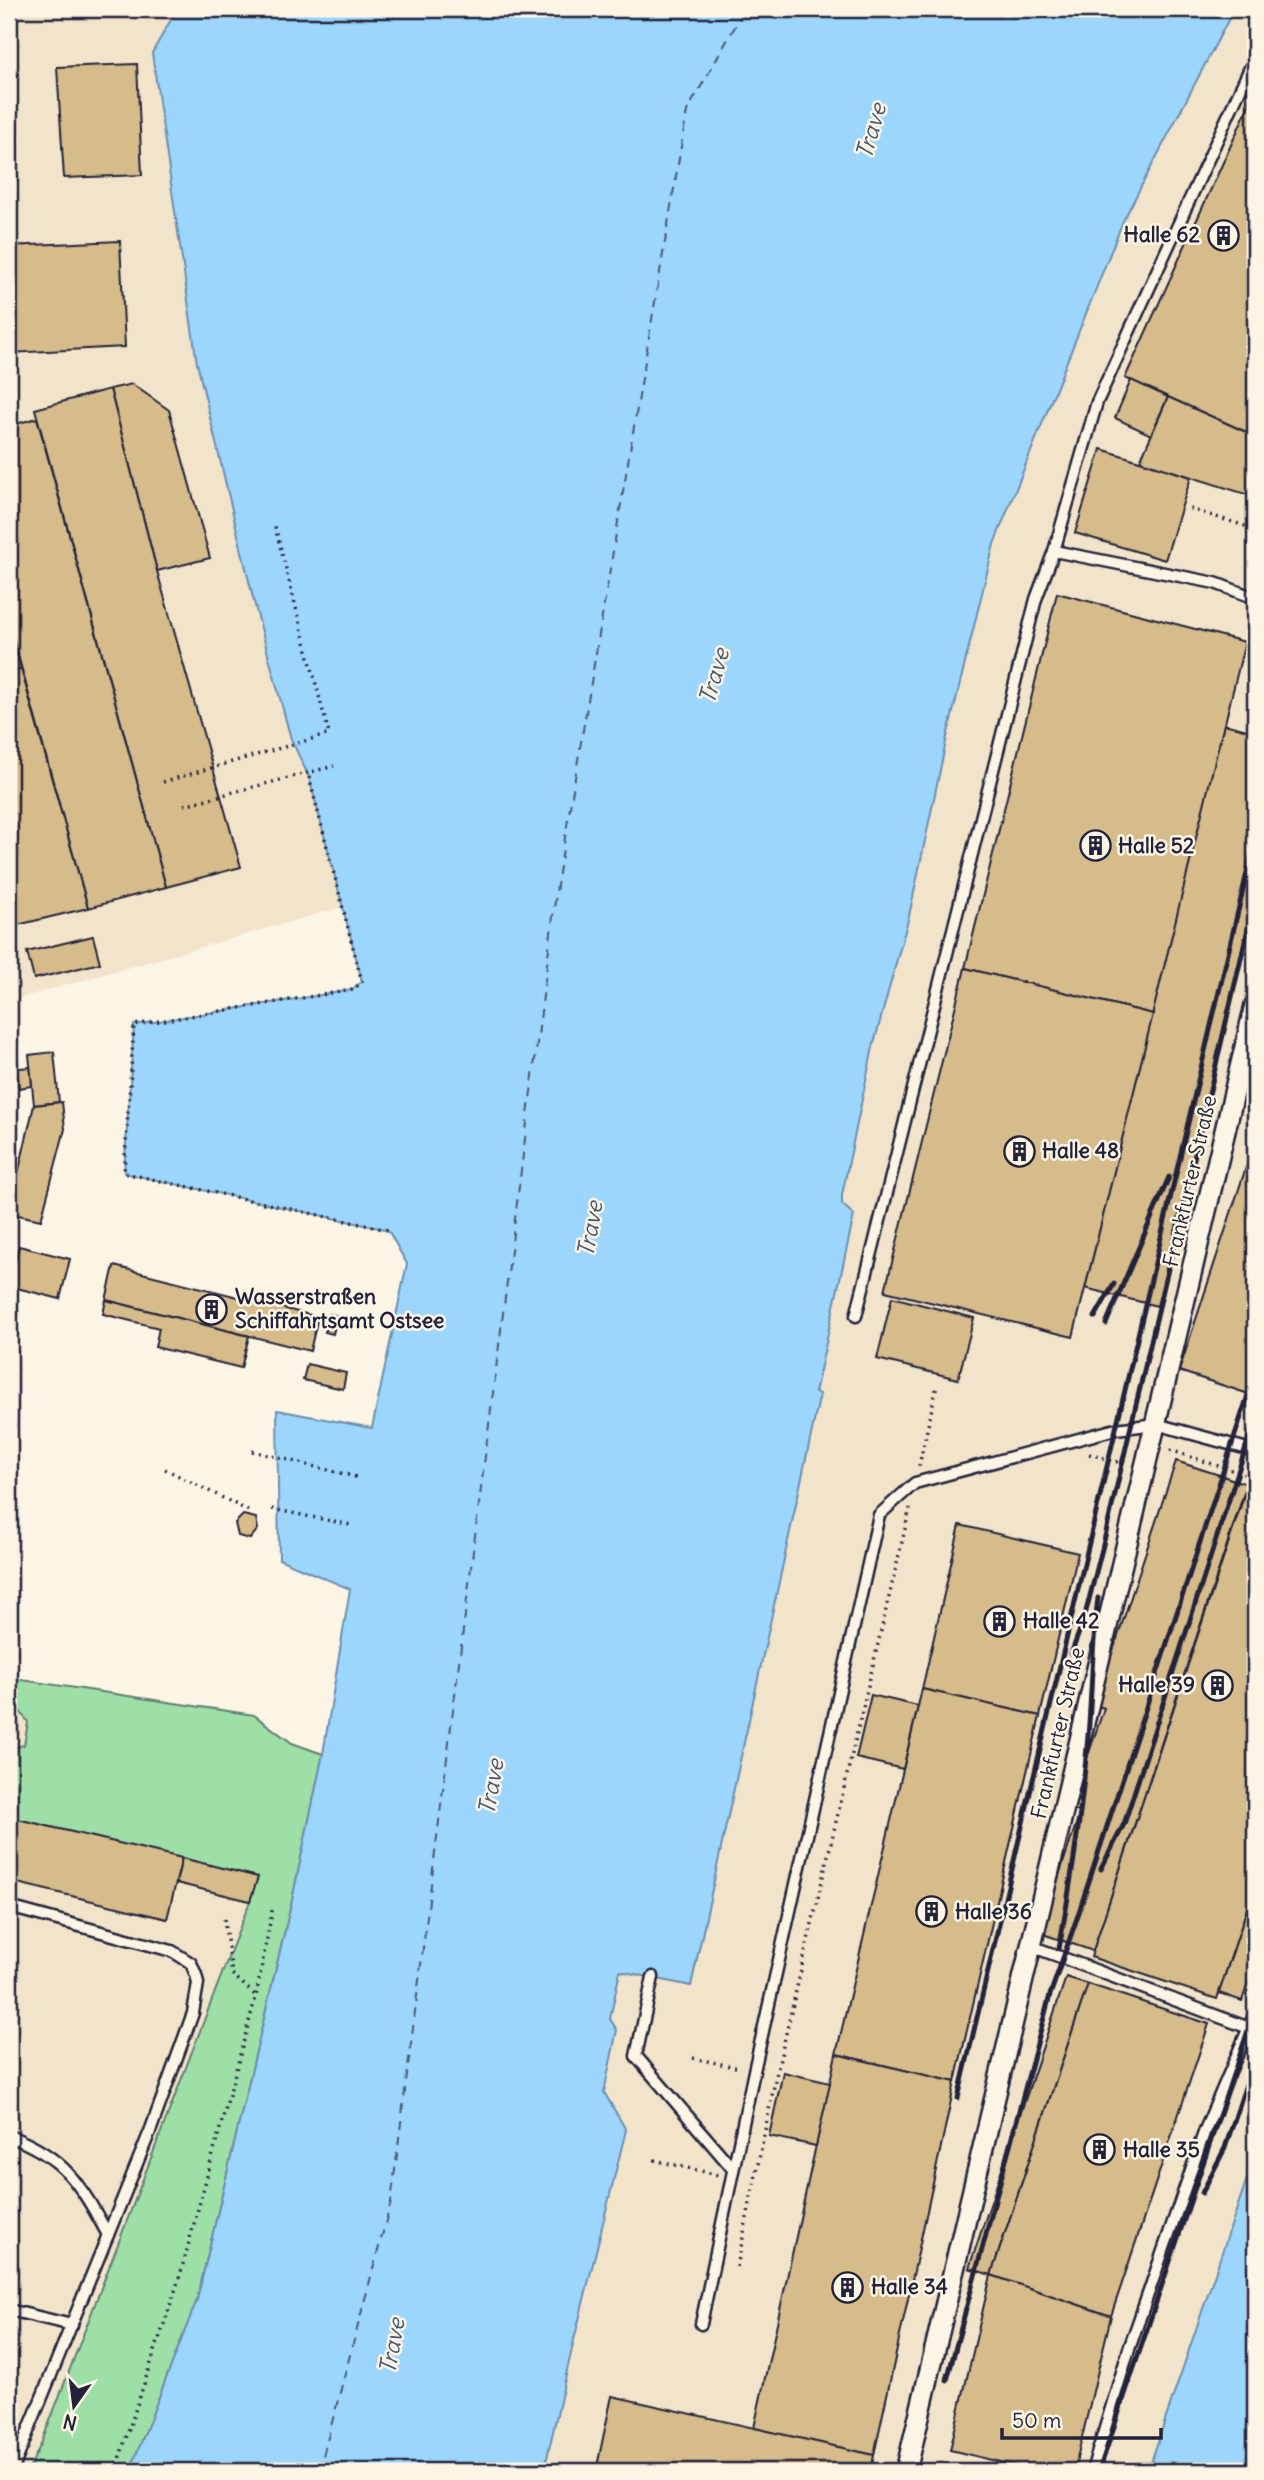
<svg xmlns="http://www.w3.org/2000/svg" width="1264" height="2480" font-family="Delius,sans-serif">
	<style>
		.built { fill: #f1e4ca }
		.green { fill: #9edfa8; stroke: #608072; stroke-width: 2 }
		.water { fill: #9dd6fd; stroke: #6c8eaf; stroke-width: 2 }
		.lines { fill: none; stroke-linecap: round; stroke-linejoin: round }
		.ferry { stroke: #475875; stroke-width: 2; stroke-dasharray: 9 7; stroke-linecap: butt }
		.building { fill: #d6bb8b; stroke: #22223b; stroke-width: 2 }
		.lane-casing { stroke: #22223b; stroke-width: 15 }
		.street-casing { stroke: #22223b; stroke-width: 24 }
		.path { stroke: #22223b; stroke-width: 3.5; stroke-dasharray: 2 5; stroke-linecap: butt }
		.lane { stroke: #fcf5e5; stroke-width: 10 }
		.street { stroke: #fcf5e5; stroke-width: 19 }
		.rail { stroke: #22223b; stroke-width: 5 }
		.labels { text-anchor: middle; stroke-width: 5; stroke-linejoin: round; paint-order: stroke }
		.poi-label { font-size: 21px; font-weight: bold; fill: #22223b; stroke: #fcf5e5; text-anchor: start }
		.street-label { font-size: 21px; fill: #22223b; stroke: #fcf5e5 }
		.water-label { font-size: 23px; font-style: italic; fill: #475875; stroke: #fcf5e5 }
	</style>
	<rect width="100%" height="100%" fill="#fcf5e5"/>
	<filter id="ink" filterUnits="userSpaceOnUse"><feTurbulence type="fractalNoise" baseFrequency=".0143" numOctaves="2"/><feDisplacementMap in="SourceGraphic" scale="14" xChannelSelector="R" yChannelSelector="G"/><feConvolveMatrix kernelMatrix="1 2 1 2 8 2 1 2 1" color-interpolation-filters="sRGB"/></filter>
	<g filter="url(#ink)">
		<g class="built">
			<polygon points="9,9 177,9 152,53 197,363 254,602 291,739 309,777 343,907 20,998 9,1019"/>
			<polygon points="1234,9 1255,9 1255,2155 1148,2471 544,2471 574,2340 604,2092 617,2030 610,2019 620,1970 691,1985 820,1395 815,1394 847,1211 842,1204 842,1195 873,1047 909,916 947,737 994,544 1124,221"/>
			<polygon points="9,1697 28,1722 24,1745 9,1749"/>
			<polygon points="9,1817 258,1877 250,1901 41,2444 28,2471 9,2471"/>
		</g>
		<polygon class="green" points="9,1678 254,1715 292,1743 323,1754 291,1905 197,2300 130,2471 28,2471 41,2444 250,1901 257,1877 9,1817 9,1749 24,1745 28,1722 9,1697"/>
		<g class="water">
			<polygon points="177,9 1234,9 1123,221 994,544 947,737 909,916 873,1047 842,1195 842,1204 854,1215 815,1393 820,1394 691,1986 620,1971 610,2019 617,2030 604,2092 626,2130 574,2340 544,2471 130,2471 197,2300 291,1905 323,1754 350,1589 279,1559 277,1410 372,1428 407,1264 388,1230 124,1173 134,1025 352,990 362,981 309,777 291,739 254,602 197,363 152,53"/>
			<polygon points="1255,2155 1255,2471 1148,2471"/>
		</g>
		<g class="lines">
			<polyline class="ferry" points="319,2471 391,2202 557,885 687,111 745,9"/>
		</g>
		<g class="building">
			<polygon points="9,9 17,180 9,180"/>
			<polygon points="137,64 142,175 64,178 57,67"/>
			<polygon points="1255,92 1255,436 1125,378"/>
			<polygon points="120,241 125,347 9,353 9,246"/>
			<polygon points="1131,380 1168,397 1151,435 1115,418"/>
			<polygon points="132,384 169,410 210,558 157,571 110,389"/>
			<polygon points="110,389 157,571 241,867 166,887 35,409"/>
			<polygon points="1168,397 1255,436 1255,497 1140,461"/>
			<polygon points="37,418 166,887 88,908 9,623 9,426"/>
			<polygon points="1101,449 1191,477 1165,560 1075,533"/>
			<polygon points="1057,593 1245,642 1153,1014 965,968"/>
			<polygon points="9,623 21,669 9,672"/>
			<polygon points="21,669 88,908 9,927 9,672"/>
			<polygon points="1224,724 1255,732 1255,905 1157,1306 1085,1288"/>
			<polygon points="93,936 100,963 34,979 27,952"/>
			<polygon points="965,968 1153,1014 1073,1337 885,1291"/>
			<polygon points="54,1052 59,1102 34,1105 29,1055"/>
			<polygon points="30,1067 32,1086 19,1088 18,1078 11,1078 10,1069"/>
			<polygon points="62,1102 65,1129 41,1220 9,1213 34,1105"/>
			<polygon points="1255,1140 1255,1396 1179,1371"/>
			<polygon points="19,1246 70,1259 60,1299 9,1286"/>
			<polygon points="114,1266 318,1317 310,1351 106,1300"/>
			<polygon points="892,1297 974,1318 958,1379 877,1359"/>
			<polygon points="106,1300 249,1336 241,1368 155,1347 159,1328 103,1314"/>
			<polygon points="330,1314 337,1316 333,1334 325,1332"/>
			<polygon points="307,1364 346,1373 343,1389 303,1380"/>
			<polygon points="1176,1461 1247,1484 1093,1951 1040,1933 1080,1812 1070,1809 1104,1708 1095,1705"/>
			<polygon points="1250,1478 1255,1480 1255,1885 1217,1999 1091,1957"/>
			<polygon points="243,1515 256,1518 258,1529 250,1539 238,1536 235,1523"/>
			<polygon points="960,1525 1078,1553 1040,1716 922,1689"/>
			<polygon points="9,1588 13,1589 9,1619"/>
			<polygon points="922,1689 1040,1716 955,2082 836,2054"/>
			<polygon points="871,1695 918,1706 903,1769 856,1758"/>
			<polygon points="9,1817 182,1858 167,1919 9,1881"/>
			<polygon points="182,1858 258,1877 250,1901 176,1883"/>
			<polygon points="1255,1885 1255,1962 1242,2001 1219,1993"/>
			<polygon points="1066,1977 1088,1984 991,2275 969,2268"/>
			<polygon points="1088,1984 1209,2024 1111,2316 991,2275"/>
			<polygon points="836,2054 955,2082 874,2455 754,2428"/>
			<polygon points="783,2072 830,2083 816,2146 769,2136"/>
			<polygon points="991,2275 1111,2316 1074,2471 1037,2471 950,2450"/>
			<polygon points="612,2396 874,2455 871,2471 596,2471"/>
		</g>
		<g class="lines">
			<defs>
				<g id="lane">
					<polyline points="1054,551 1097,402 1255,57"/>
					<polyline points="856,1316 1036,599 1054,551 1215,583 1255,598"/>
					<polyline points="9,1907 172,1951 191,1963 196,1975 198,1983 193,2013 151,2129 12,2471"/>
					<polyline points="1031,1946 1249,2028"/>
					<polyline points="653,1977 636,2056 733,2169"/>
					<path d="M9,2136C65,2157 80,2184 108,2235"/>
					<polyline points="9,2310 72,2325"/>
					<polyline points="701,2324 754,2071 879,1515 915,1483 1116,1429 1156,1424 1255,1451"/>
					<polyline points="1092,2471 1129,2349 1205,2130 1255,2013"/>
				</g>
				<polyline id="street" points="906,2471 1255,1005"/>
			</defs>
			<use href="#lane" class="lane-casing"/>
			<use href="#street" class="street-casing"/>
			<g class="path">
				<polyline points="1190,509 1255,529"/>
				<polyline points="309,777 362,982 352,990 134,1025 124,1173 388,1230"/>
				<polyline points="163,782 329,734 274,523"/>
				<polyline points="184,805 334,766"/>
				<polyline points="1170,1450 1255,1478"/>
				<polyline points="252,1451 360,1478"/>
				<polyline points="1089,1454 1125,1464"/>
				<polyline points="919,1466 937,1385"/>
				<polyline points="165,1469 249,1511"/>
				<polyline points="272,1509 351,1525"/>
				<polyline points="224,1919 232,1974 256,1996"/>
				<polyline points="693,2058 740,2068"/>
				<polyline points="654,2160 718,2175"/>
				<polyline points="737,2267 776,2076 910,1508"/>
				<polyline points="115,2471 179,2279 256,1996 273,1906"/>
			</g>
			<use href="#lane" class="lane"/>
			<use href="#street" class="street"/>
			<g class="rail">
				<polyline points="1095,1317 1114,1284"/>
				<polyline points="1106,1324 1169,1177"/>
				<polyline points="1071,1654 1084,1619 1103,1545 1255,899"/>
				<polyline points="1101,1869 1124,1824 1255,1419"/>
				<path d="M1059,1949C1072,1879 1082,1807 1088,1736C1092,1690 1092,1644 1098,1598"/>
				<polyline points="958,2098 1255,839"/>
				<polyline points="1202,2193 1225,2148 1255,2057"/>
				<polyline points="947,2380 1050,1995 1077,1918 1255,1374"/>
				<polyline points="1099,2471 1255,2010"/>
			</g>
		</g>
	</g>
	<defs>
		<symbol id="building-ring" viewBox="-11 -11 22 22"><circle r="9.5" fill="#fcf5e5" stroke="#22223b" stroke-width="1.5"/><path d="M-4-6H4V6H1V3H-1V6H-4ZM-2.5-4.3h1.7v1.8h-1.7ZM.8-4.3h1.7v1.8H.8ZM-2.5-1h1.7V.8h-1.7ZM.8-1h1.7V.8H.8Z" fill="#22223b"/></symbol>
	</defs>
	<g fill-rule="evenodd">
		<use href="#building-ring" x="1206" y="218" width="35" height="35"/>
		<use href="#building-ring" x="1078" y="828" width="35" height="35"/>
		<use href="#building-ring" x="1002" y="1134" width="35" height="35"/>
		<use href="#building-ring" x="194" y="1292" width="35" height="35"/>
		<use href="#building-ring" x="982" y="1604" width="35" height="35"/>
		<use href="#building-ring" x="1200" y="1668" width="35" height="35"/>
		<use href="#building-ring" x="914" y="1894" width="35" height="35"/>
		<use href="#building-ring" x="1082" y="2132" width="35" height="35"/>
		<use href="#building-ring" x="830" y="2270" width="35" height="35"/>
	</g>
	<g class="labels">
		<g class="poi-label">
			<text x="1200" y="242" text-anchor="end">Halle 62</text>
			<text x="1118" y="853">Halle 52</text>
			<text x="1042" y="1158">Halle 48</text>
			<text x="235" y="1304">Wasserstraßen<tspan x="235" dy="24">Schiffahrtsamt Ostsee</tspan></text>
			<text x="1023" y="1628">Halle 42</text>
			<text x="1195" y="1692" text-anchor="end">Halle 39</text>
			<text x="955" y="1919">Halle 36</text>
			<text x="1123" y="2157">Halle 35</text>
			<text x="871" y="2294">Halle 34</text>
		</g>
		<g class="street-label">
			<text transform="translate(1190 1181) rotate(-77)" y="7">Frankfurter Straße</text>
			<text transform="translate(1058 1733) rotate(-77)" y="7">Frankfurter Straße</text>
		</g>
		<g class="water-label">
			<text transform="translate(871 131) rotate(-74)" y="8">Trave</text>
			<text transform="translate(714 676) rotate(-74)" y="8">Trave</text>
			<text transform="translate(590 1229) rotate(-80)" y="8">Trave</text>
			<text transform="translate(491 1787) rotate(-80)" y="8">Trave</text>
			<text transform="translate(392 2346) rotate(-80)" y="8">Trave</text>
		</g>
	</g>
	<rect width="1264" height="2480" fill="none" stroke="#fcf5e5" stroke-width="35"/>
	<rect x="18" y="18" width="1229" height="2445" fill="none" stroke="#22223b" stroke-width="2.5" filter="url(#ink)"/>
	<g transform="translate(74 2406) rotate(194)" stroke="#fcf5e5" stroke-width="5" paint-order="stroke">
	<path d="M0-5L12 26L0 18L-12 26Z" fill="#22223b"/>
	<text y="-10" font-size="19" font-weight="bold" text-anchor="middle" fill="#22223b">N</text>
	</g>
	<path d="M1002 2428v10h159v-10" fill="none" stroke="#22223b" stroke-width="3.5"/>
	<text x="1012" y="2428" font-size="21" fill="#22223b" stroke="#fcf5e5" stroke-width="5" paint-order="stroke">50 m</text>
</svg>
